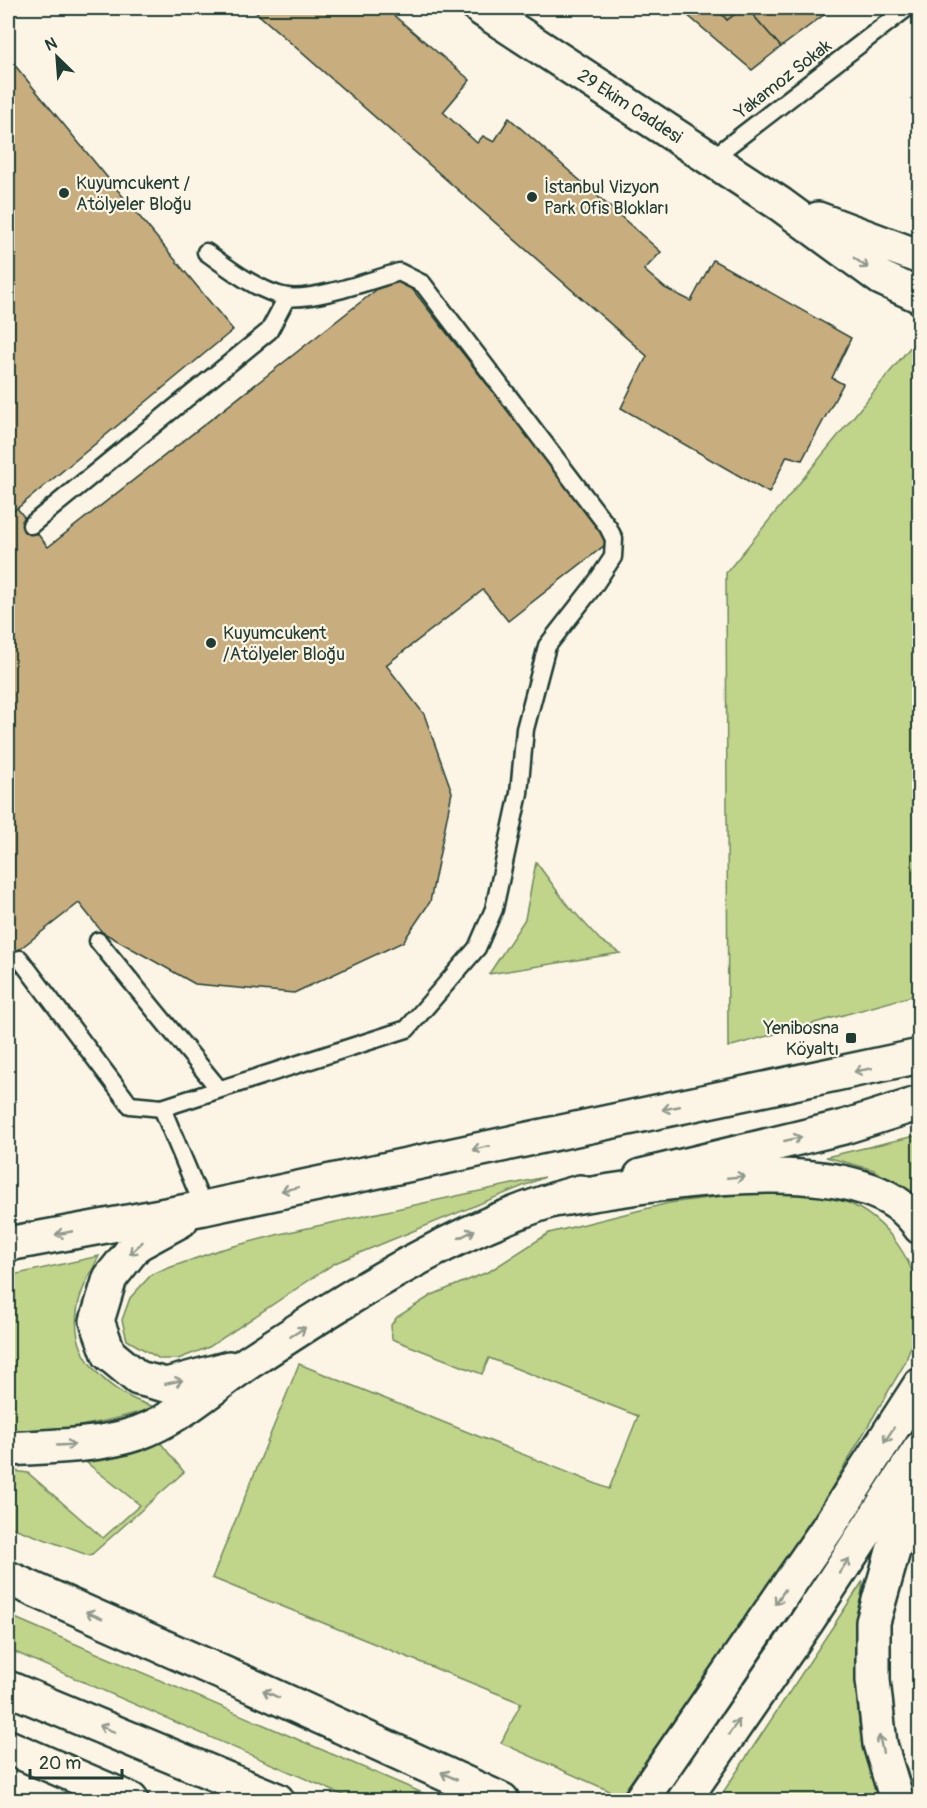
<svg xmlns="http://www.w3.org/2000/svg" width="927" height="1808" font-family="Pangolin,sans-serif">
	<style>
		.green { fill: #c0d58a; stroke: #70895f; stroke-width: 1.5 }
		.building { fill: #c8ae7e; stroke: #1f3d34; stroke-width: 1.5 }
		.lines { fill: none; stroke-linecap: round; stroke-linejoin: round }
		.lane-casing { stroke: #1f3d34; stroke-width: 21 }
		.secondary-casing { stroke: #1f3d34; stroke-width: 38 }
		.highway-casing { stroke: #1f3d34; stroke-width: 38 }
		.lane { stroke: #fcf5e5; stroke-width: 16 }
		.secondary { stroke: #fcf5e5; stroke-width: 33 }
		.highway { stroke: #fcf5e5; stroke-width: 33 }
		.oneway { stroke: #8e998c }
		.poi-dot { fill: #1f3d34; stroke: #fcf5e5; stroke-width: 2 }
		.labels { text-anchor: middle; stroke-width: 4.5; stroke-linejoin: round; paint-order: stroke }
		.street-label { font-size: 18px; fill: #1f3d34; stroke: #fcf5e5 }
		.poi-label { font-size: 18px; fill: #1f3d34; stroke: #fcf5e5; text-anchor: start }
	</style>
	<rect width="100%" height="100%" fill="#fcf5e5"/>
	<filter id="ink" filterUnits="userSpaceOnUse"><feTurbulence type="fractalNoise" baseFrequency=".0167" numOctaves="2"/><feDisplacementMap in="SourceGraphic" scale="12" xChannelSelector="R" yChannelSelector="G"/><feConvolveMatrix kernelMatrix="1 2 1 2 8 2 1 2 1" color-interpolation-filters="sRGB"/></filter>
	<g filter="url(#ink)">
		<g class="green">
			<polygon points="912,345 920,348 919,994 728,1047 726,573"/>
			<polygon points="536,862 566,903 600,940 620,953 489,974 525,919"/>
			<polygon points="919,1135 919,1203 874,1170 826,1157"/>
			<polygon points="545,1177 335,1263 209,1347 178,1359 160,1359 127,1340 122,1320 130,1298 152,1274 219,1250 280,1234"/>
			<path d="M746,1193C778,1194 815,1190 846,1202C886,1218 921,1265 918,1310C917,1329 911,1346 905,1363L814,1518L621,1796L501,1743L521,1703L212,1578L299,1364L609,1489L638,1416L489,1358L482,1374L392,1339L391,1325L397,1317L432,1295L490,1271L549,1233L669,1203Z"/>
			<path d="M99,1256C91,1273 79,1292 77,1312C71,1361 113,1395 155,1407C106,1424 59,1430 8,1435V1276Z"/>
			<polygon points="159,1441 184,1472 90,1556 8,1526 8,1470 28,1473 103,1538 140,1505 87,1463"/>
			<path d="M863,1581C852,1653 851,1733 880,1800H718Z"/>
			<polygon points="8,1615 439,1800 354,1800 8,1649"/>
		</g>
		<g class="building">
			<polygon points="251,8 385,8 470,80 443,112 477,143 483,136 494,142 509,118 661,252 644,270 665,288 691,301 713,260 851,338 832,378 843,384 802,460 787,456 769,493 621,408 647,356"/>
			<polygon points="679,8 717,8 727,20 743,8 747,8 781,47 752,70"/>
			<polygon points="717,8 743,8 727,20"/>
			<polygon points="747,8 833,8 781,47"/>
			<polygon points="8,57 233,330 8,516"/>
			<polygon points="399,272 610,541 508,621 483,590 386,665 424,714 452,792 430,902 403,942 294,993 195,984 102,932 79,903 8,958 8,516 17,508 48,547"/>
		</g>
		<g class="lines">
			<defs>
				<g id="lane">
					<polyline points="711,159 907,8"/>
					<polyline points="31,525 269,331 287,297"/>
					<polyline points="98,941 219,1089"/>
					<path d="M20,959L130,1105L162,1108L407,1029L477,948L494,909L519,793L525,729L547,646L593,587L613,557L614,539L608,527L423,284L399,272C372,280 313,301 287,297C259,292 228,268 206,252"/>
					<polyline points="162,1108 204,1208"/>
				</g>
				<g id="secondary">
					<polyline points="480,8 780,204 881,278 920,296"/>
					<polyline points="818,219 920,257"/>
					<polyline points="641,1176 844,1127 920,1103"/>
					<polyline points="181,1220 137,1244 110,1278 97,1321 109,1354 138,1378 166,1385 229,1368"/>
					<polyline points="8,1244 204,1208 920,1056"/>
					<path d="M8,1449C51,1446 97,1447 138,1433C180,1418 213,1386 249,1362C352,1295 460,1224 580,1192"/>
				</g>
				<g id="highway">
					<path d="M553,1200C638,1188 866,1140 920,1227"/>
					<polyline points="8,1578 270,1694 502,1800"/>
					<polyline points="8,1688 277,1800"/>
					<polyline points="8,1747 131,1800"/>
					<polyline points="641,1800 827,1529 920,1385"/>
					<polyline points="684,1800 806,1623 920,1449"/>
					<polyline points="897,1800 880,1744 873,1680 873,1622 893,1551 920,1490"/>
				</g>
			</defs>
			<use href="#lane" class="lane-casing"/>
			<use href="#secondary" class="secondary-casing"/>
			<use href="#highway" class="highway-casing"/>
			<use href="#lane" class="lane"/>
			<use href="#secondary" class="secondary"/>
			<use href="#highway" class="highway"/>
		</g>
		<defs><path id="oneway-shaft" d="M-6 0H5M1.5-3L5.5 0L1.5 3" fill="none" stroke-width="1.6" stroke-linecap="round" stroke-linejoin="round" transform="scale(1.5)"/></defs>
		<g class="oneway">
			<use href="#oneway-shaft" transform="translate(861 263) rotate(36)"/>
			<use href="#oneway-shaft" transform="translate(863 1070) rotate(169)"/>
			<use href="#oneway-shaft" transform="translate(671 1108) rotate(169)"/>
			<use href="#oneway-shaft" transform="translate(793 1139) rotate(-13)"/>
			<use href="#oneway-shaft" transform="translate(481 1148) rotate(168)"/>
			<use href="#oneway-shaft" transform="translate(736 1177) rotate(-5)"/>
			<use href="#oneway-shaft" transform="translate(290 1189) rotate(168)"/>
			<use href="#oneway-shaft" transform="translate(64 1233) rotate(169)"/>
			<use href="#oneway-shaft" transform="translate(467 1234) rotate(-27)"/>
			<use href="#oneway-shaft" transform="translate(136 1248) rotate(137)"/>
			<use href="#oneway-shaft" transform="translate(298 1332) rotate(-32)"/>
			<use href="#oneway-shaft" transform="translate(174 1382) rotate(-12)"/>
			<use href="#oneway-shaft" transform="translate(889 1435) rotate(123)"/>
			<use href="#oneway-shaft" transform="translate(66 1445) rotate(-3)"/>
			<use href="#oneway-shaft" transform="translate(844 1566) rotate(-56)"/>
			<use href="#oneway-shaft" transform="translate(780 1597) rotate(124)"/>
			<use href="#oneway-shaft" transform="translate(94 1615) rotate(-157)"/>
			<use href="#oneway-shaft" transform="translate(271 1694) rotate(-155)"/>
			<use href="#oneway-shaft" transform="translate(734 1727) rotate(-55)"/>
			<use href="#oneway-shaft" transform="translate(107 1729) rotate(-158)"/>
			<use href="#oneway-shaft" transform="translate(881 1744) rotate(-102)"/>
			<use href="#oneway-shaft" transform="translate(449 1776) rotate(-155)"/>
		</g>
	</g>
	<g class="poi-dot">
		<circle cx="64" cy="193" r="6"/>
		<circle cx="532" cy="197" r="6"/>
		<circle cx="211" cy="643" r="6"/>
		<rect x="845" y="1032" width="12" height="12" rx="3"/>
	</g>
	<g class="labels">
		<g class="street-label">
			<text transform="translate(783 79) rotate(-38)" y="6">Yakamoz Sokak</text>
			<text transform="translate(630 106) rotate(33)" y="6">29 Ekim Caddesi</text>
		</g>
		<g class="poi-label">
			<text x="76" y="189">Kuyumcukent /<tspan x="76" dy="21">Atölyeler Bloğu</tspan></text>
			<text x="544" y="193">İstanbul Vizyon<tspan x="544" dy="21">Park Ofis Blokları</tspan></text>
			<text x="223" y="639">Kuyumcukent<tspan x="223" dy="21">/Atölyeler Bloğu</tspan></text>
			<text x="839" y="1034" text-anchor="end">Yenibosna<tspan x="839" dy="21">Köyaltı</tspan></text>
		</g>
	</g>
	<rect width="927" height="1808" fill="none" stroke="#fcf5e5" stroke-width="30"/>
	<rect x="15" y="15" width="897" height="1778" fill="none" stroke="#1f3d34" stroke-width="2" filter="url(#ink)"/>
	<g transform="translate(57 57) rotate(335)" stroke="#fcf5e5" stroke-width="4.5" paint-order="stroke">
	<path d="M0-4.5L10 22L0 15L-10 22Z" fill="#1f3d34"/>
	<text y="-9" font-size="16" font-weight="bold" text-anchor="middle" fill="#1f3d34">N</text>
	</g>
	<path d="M30 1769v9h92v-9" fill="none" stroke="#1f3d34" stroke-width="3"/>
	<text x="39" y="1769" font-size="18" fill="#1f3d34" stroke="#fcf5e5" stroke-width="4.5" paint-order="stroke">20 m</text>
</svg>
